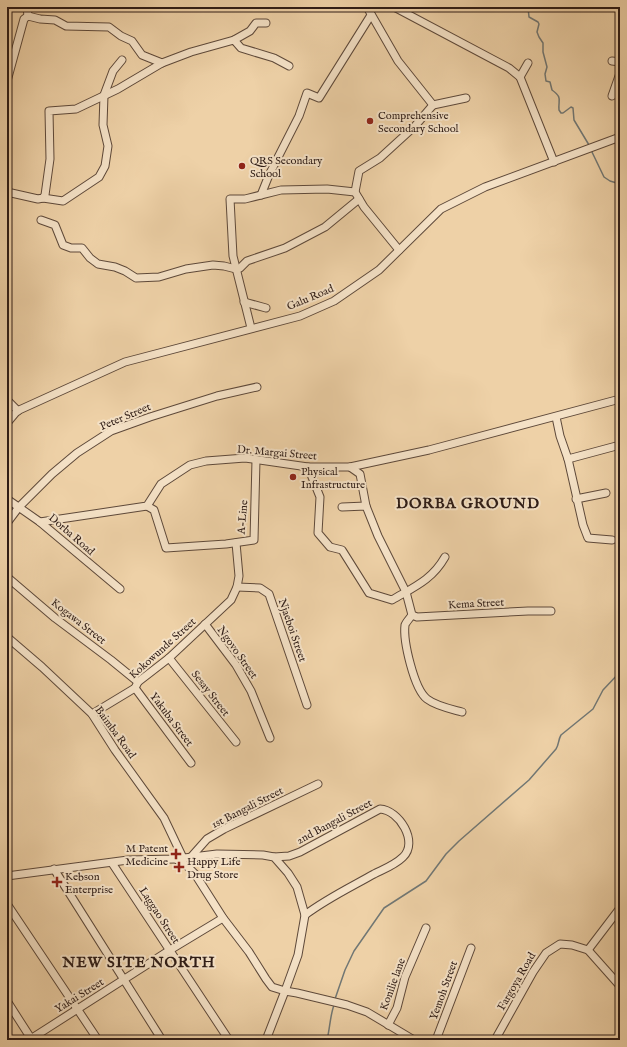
<svg xmlns="http://www.w3.org/2000/svg" width="627" height="1047" font-family="'IM FELL English',serif">
	<style>
		.lines { fill: none; stroke-linecap: round; stroke-linejoin: round }
		.stream { stroke: #717774; stroke-width: 1.5 }
		.minor-casing { stroke: #5e493a; stroke-width: 9 }
		.minor { stroke: #f4e1c6; stroke-width: 7 }
		.poi-dot { fill: #8f2418; stroke: #f4e1c6; stroke-width: 1.5 }
		.labels { text-anchor: middle; stroke-width: 4; stroke-linejoin: round; paint-order: stroke }
		.poi-label { font-size: 11px; fill: #2e1c16; stroke: #f4e1c6; text-anchor: start }
		.street-label { font-size: 11px; fill: #2e1c16; stroke: #f4e1c6 }
		.district-label { font-size: 15px; font-weight: bold; letter-spacing: 1px; fill: #2e1c16; stroke: #f4e1c6 }
	</style>
	<rect width="100%" height="100%" fill="#eed1a7"/>
	<filter id="stains"><feTurbulence type="fractalNoise" baseFrequency=".005" numOctaves="4"/><feColorMatrix values="0 0 0 0 .2 0 0 0 0 .09 0 0 0 0 .02 0 0 0 .5 -.17"/></filter>
	<radialGradient id="worn" r=".72"><stop offset=".6" stop-color="#630" stop-opacity="0"/><stop offset="1" stop-color="#630" stop-opacity=".3"/></radialGradient>
	<g class="lines">
		<g class="stream">
			<path d="M528,7L529,17L538,22L539,24L537,32L539,37L543,43V52L547,67L545,74L546,81L550,82L552,90C563,98 558,99 559,110L561,113H563L571,107L573,108L574,120L589,145"/>
			<polyline points="591,150 604,177 610,181 620,184"/>
			<path d="M335,999L345,970L354,951L384,908L426,881L446,854L459,841L529,780L556,749C559,745 558,740 561,735L593,709L603,690L620,672"/>
			<path d="M327,1040C330,1028 330,1016 334,1005"/>
		</g>
		<defs>
			<g id="minor">
				<polyline points="27,7 28,16"/>
				<polyline points="367,7 398,61 433,105"/>
				<polyline points="394,7 509,68 520,77 554,162"/>
				<polyline points="28,16 40,19 55,20 66,26 109,27 121,36 132,41 142,55 162,63"/>
				<polyline points="234,40 250,31 256,23 266,23"/>
				<polyline points="612,61 620,62"/>
				<polyline points="520,77 528,63"/>
				<polyline points="7,81 24,19 28,16"/>
				<polyline points="612,96 619,76 620,76"/>
				<polyline points="433,105 466,98"/>
				<polyline points="7,192 38,199 43,198 45,195 50,159 49,111 76,109 118,89 162,63 191,52 234,40 241,48 274,58 289,66"/>
				<polyline points="261,195 269,175 299,116 307,93 319,98 371,15"/>
				<polyline points="43,198 63,201 99,177 105,166 108,146 103,125 104,95 113,71 122,60"/>
				<polyline points="41,220 55,225 63,245 71,248 82,248 90,258 98,264 115,267 125,271 136,278 159,277 186,269 213,265 224,266 236,269 240,268 247,261 285,248 325,227 359,199"/>
				<polyline points="399,250 364,207 355,192 359,171 380,158 415,126 433,105"/>
				<polyline points="244,302 266,308"/>
				<polyline points="251,328 233,256 230,199 245,199 281,190 327,189 355,192"/>
				<polyline points="7,400 18,411"/>
				<polyline points="556,417 560,436 568,459 620,445"/>
				<polyline points="7,423 17,411 125,362 300,316 334,301 379,270 441,209 485,187 620,137"/>
				<polyline points="568,459 583,525 588,538 612,540"/>
				<path d="M308,467L320,497L318,533L330,547L342,550L369,593L392,600C414,587 432,580 445,557"/>
				<polyline points="350,467 360,474 366,506"/>
				<polyline points="7,499 40,522 120,589"/>
				<polyline points="576,499 606,493"/>
				<polyline points="147,506 154,510 166,548 226,544 254,540 256,460"/>
				<polyline points="342,507 366,506 378,536 406,592 412,615 417,617 528,611 551,611"/>
				<polyline points="40,522 147,506 161,484 190,465 206,461 245,458 308,467 350,467 429,450 620,399"/>
				<polyline points="7,523 19,507 52,474 77,453 111,431 150,417 217,396 257,387"/>
				<polyline points="7,577 55,618 111,660 138,682"/>
				<polyline points="237,587 260,588 269,594 307,705"/>
				<path d="M412,615C410,618 406,622 405,625C403,641 414,689 427,699C436,706 451,709 462,712"/>
				<polyline points="205,624 236,665 251,691 270,738"/>
				<polyline points="7,637 42,667 92,714 115,750 164,818 183,858"/>
				<polyline points="169,658 236,742"/>
				<polyline points="135,688 191,763"/>
				<polyline points="92,714 135,688 138,682 169,658 231,600 237,587 239,576 236,543"/>
				<polyline points="191,857 207,839 224,829 318,784"/>
				<path d="M274,857L289,856L300,852L380,809C399,810 419,842 403,857C395,865 384,869 374,874C351,887 326,899 305,915"/>
				<polyline points="176,859 186,865 195,874 223,918 249,952 266,979 272,987 285,991 297,993 347,1005 367,1012 414,1040"/>
				<polyline points="112,863 229,1040"/>
				<polyline points="54,869 162,1040"/>
				<polyline points="7,876 128,860 176,859 217,854 263,855 274,857 288,873 297,887 305,915 298,955 285,991 266,1040"/>
				<polyline points="7,904 98,1040"/>
				<polyline points="588,950 620,908"/>
				<polyline points="7,1001 32,1040"/>
				<polyline points="388,1025 397,1008 405,977 426,928"/>
				<polyline points="29,1040 170,950 223,918"/>
				<polyline points="436,1040 471,948"/>
				<polyline points="495,1040 533,972 546,953 560,944 572,945 588,950 620,986"/>
			</g>
		</defs>
		<use href="#minor" class="minor-casing"/>
		<use href="#minor" class="minor"/>
	</g>
	<g class="poi-dot">
		<circle cx="370" cy="121" r="4"/>
		<circle cx="242" cy="166" r="4"/>
		<circle cx="293" cy="477" r="4"/>
		<path d="M174 848h4v4h4v4h-4v4h-4v-4h-4v-4h4z"/>
		<path d="M177 861h4v4h4v4h-4v4h-4v-4h-4v-4h4z"/>
		<path d="M55 876h4v4h4v4h-4v4h-4v-4h-4v-4h4z"/>
	</g>
	<g class="labels">
		<g class="poi-label">
			<text x="378" y="119">Comprehensive<tspan x="378" dy="13">Secondary School</tspan></text>
			<text x="250" y="164">QRS Secondary<tspan x="250" dy="13">School</tspan></text>
			<text x="301" y="475">Physical<tspan x="301" dy="13">Infrastructure</tspan></text>
			<text x="168" y="852" text-anchor="end">M Patent<tspan x="168" dy="13">Medicine</tspan></text>
			<text x="187" y="865">Happy Life<tspan x="187" dy="13">Drug Store</tspan></text>
			<text x="65" y="880">Kebson<tspan x="65" dy="13">Enterprise</tspan></text>
		</g>
		<g class="street-label">
			<text transform="translate(310 297) rotate(-23)" y="4">Galu Road</text>
			<text transform="translate(125 416) rotate(-23)" y="4">Peter Street</text>
			<text transform="translate(277 452) rotate(5)" y="4">Dr. Margai Street</text>
			<text transform="translate(242 517) rotate(-85)" y="4">A-Line</text>
			<text transform="translate(72 534) rotate(41)" y="4">Dorba Road</text>
			<text transform="translate(476 603) rotate(-3)" y="4">Kema Street</text>
			<text transform="translate(79 621) rotate(38)" y="4">Kogawa Street</text>
			<text transform="translate(293 630) rotate(71)" y="4">Njaeboi Street</text>
			<text transform="translate(162 648) rotate(-42)" y="4">Kokowunde Street</text>
			<text transform="translate(238 652) rotate(55)" y="4">Ngovo Street</text>
			<text transform="translate(211 693) rotate(52)" y="4">Sesay Street</text>
			<text transform="translate(172 719) rotate(53)" y="4">Yakuba Street</text>
			<text transform="translate(116 732) rotate(54)" y="4">Baimba Road</text>
			<text transform="translate(247 807) rotate(-27)" y="4">1st Bangali Street</text>
			<text transform="translate(334 821) rotate(-28)" y="4">2nd Bangali Street</text>
			<text transform="translate(160 915) rotate(57)" y="4">Laggao Street</text>
			<text transform="translate(516 981) rotate(-60)" y="4">Fargoya Road</text>
			<text transform="translate(392 984) rotate(-70)" y="4">Konilie lane</text>
			<text transform="translate(443 990) rotate(-70)" y="4">Yemoh Street</text>
			<text transform="translate(79 995) rotate(-32)" y="4">Yakai Street</text>
		</g>
		<g class="district-label">
			<text x="468" y="508">DORBA GROUND</text>
			<text x="139" y="967">NEW SITE NORTH</text>
		</g>
	</g>
	<rect width="627" height="1047" fill="none" stroke="#eed1a7" stroke-width="24"/>
	<rect x="8" y="8" width="611" height="1031" fill="none" stroke="#2e1c16" stroke-width="2"/>
	<rect x="12" y="12" width="603" height="1023" fill="none" stroke="#2e1c16"/>
	<rect width="100%" height="100%" filter="url(#stains)"/>
	<rect width="100%" height="100%" fill="url(#worn)"/>
</svg>
